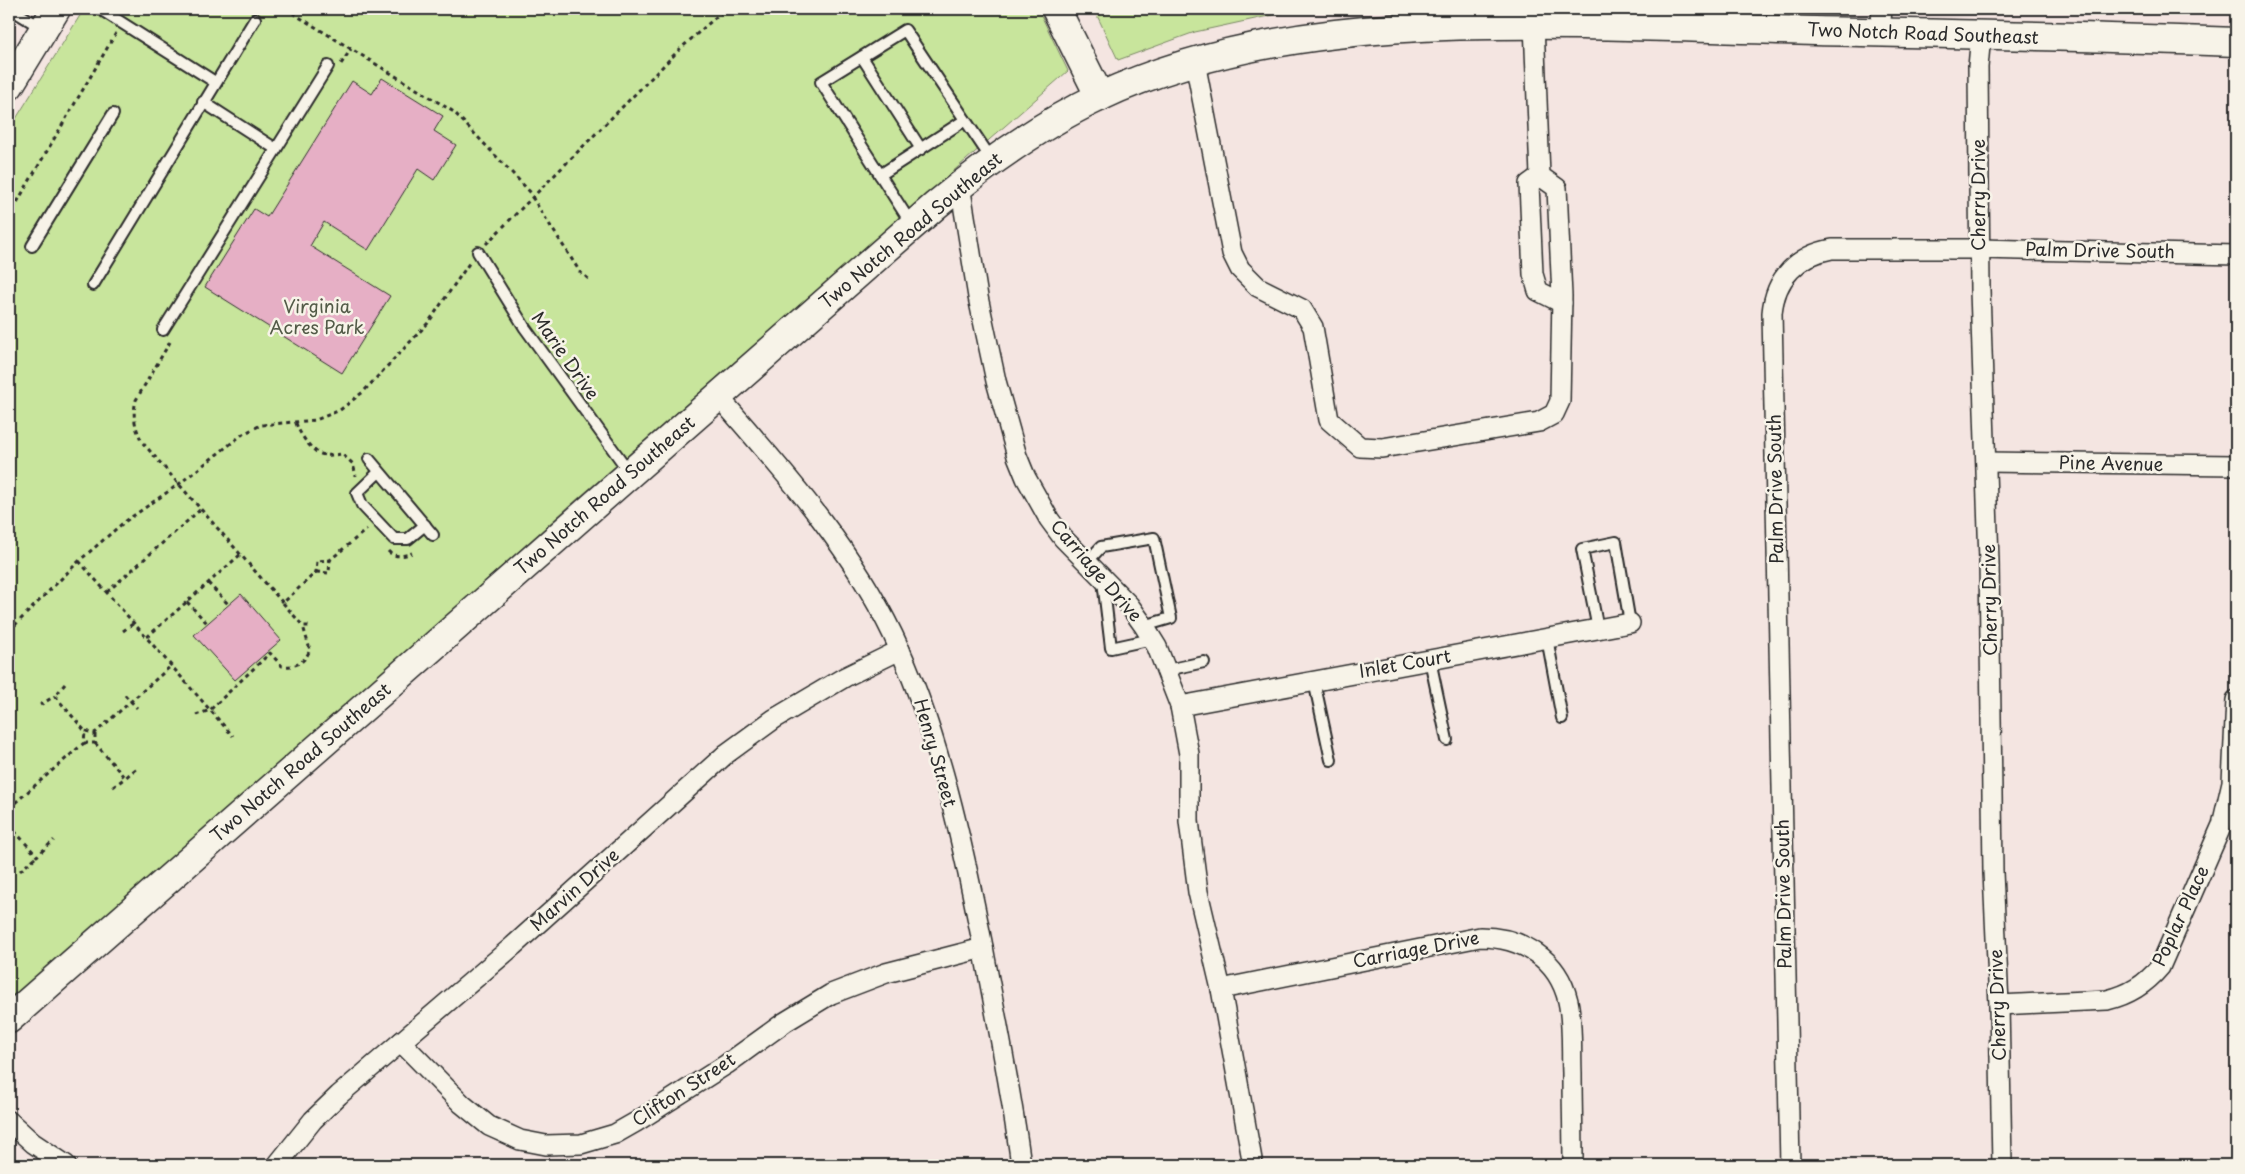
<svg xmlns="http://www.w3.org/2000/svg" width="2245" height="1174" font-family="'Playpen Sans',sans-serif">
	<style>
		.green { fill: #c8e59c; stroke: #7a8864 }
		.building { fill: #e6afc5; stroke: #2b2b2b }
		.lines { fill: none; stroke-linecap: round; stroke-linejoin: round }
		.lane-casing { stroke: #2b2b2b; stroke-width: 14 }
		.street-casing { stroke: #2b2b2b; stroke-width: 22 }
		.secondary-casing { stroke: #2b2b2b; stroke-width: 31 }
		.path { stroke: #2b2b2b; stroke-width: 3; stroke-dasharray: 4 4; stroke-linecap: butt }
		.lane { stroke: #f7f3e8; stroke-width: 10 }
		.street { stroke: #f7f3e8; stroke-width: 19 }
		.secondary { stroke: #f7f3e8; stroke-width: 28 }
		.labels { text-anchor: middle; stroke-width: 5; stroke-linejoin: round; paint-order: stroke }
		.street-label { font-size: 18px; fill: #2b2b2b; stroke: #f7f3e8 }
		.park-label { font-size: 18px; fill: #525a47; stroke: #f7f3e8 }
	</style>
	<rect width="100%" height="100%" fill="#f4e5e1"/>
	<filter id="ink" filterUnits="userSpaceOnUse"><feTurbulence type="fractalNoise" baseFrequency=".02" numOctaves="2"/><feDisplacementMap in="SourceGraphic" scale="10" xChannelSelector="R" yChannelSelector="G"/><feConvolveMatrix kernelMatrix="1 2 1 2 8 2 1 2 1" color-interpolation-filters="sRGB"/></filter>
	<g filter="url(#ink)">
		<g class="green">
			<polygon points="84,9 1038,9 1068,71 565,510 9,1005 9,130"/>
			<polygon points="1094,9 1317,9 1287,12 1195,32 1118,60"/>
		</g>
		<g class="building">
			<polygon points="382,78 443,116 434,131 456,145 434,180 418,169 368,250 324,222 310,246 390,296 342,373 205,287 254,209 267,217 352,81 372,94"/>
			<polygon points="241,594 281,640 235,680 194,635"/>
		</g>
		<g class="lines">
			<defs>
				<g id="lane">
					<polyline points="11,9 42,28"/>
					<polyline points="100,9 215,82"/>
					<polyline points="1737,27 1737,9"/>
					<polyline points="862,57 921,149"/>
					<polyline points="203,102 276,149"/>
					<polyline points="880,175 965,120"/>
					<polyline points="912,225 821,82 905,30 992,160"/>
					<polyline points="32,246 113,114"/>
					<polyline points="478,252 525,328 630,473"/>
					<polyline points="93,285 255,19"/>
					<polyline points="163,330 328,66"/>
					<polyline points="369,459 433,535"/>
					<polyline points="379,472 357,493 362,505 394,539 408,539 425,525"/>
					<polyline points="1086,563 1101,547 1154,538 1171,618 1144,626"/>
					<polyline points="1103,581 1111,648 1152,639"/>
					<polyline points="1598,629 1582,549 1616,542 1630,623"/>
					<polyline points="1547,638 1562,718"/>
					<polyline points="1430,660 1447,740"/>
					<polyline points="1167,670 1204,662"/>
					<polyline points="1314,681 1331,760"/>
				</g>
				<g id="street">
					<polyline points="1880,32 1882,9"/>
					<polyline points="1981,35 1978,67 1980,290 1989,561 1993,872 1999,1005 2002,1165"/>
					<polyline points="1195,62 1232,253 1240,269 1258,287 1302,309 1313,327 1329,420 1360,447 1382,448 1539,422 1554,414 1560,401 1562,296 1557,188 1540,176 1534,24"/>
					<polyline points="1540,176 1529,184 1533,274 1538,291 1562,303"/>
					<polyline points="960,185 978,297 996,381 1017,456 1026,478 1049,519 1063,538 1129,605 1144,626 1157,647 1180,706 1189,754 1189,821 1198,892 1221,989 1253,1165"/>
					<path d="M719,397C783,471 850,545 893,635C939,731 964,849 984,952C997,1023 1012,1094 1021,1165"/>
					<polyline points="1986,462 2236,465"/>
					<polyline points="1180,706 1630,623"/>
					<path d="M1221,989L1480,937C1521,937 1558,958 1568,1001C1573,1024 1571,1050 1572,1073C1572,1104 1573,1135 1573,1165"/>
					<path d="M1999,1005L2107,1000C2129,995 2145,985 2160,967L2222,825L2232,782L2236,700"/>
					<polyline points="401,1042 462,1104 489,1126 520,1140 546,1145 581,1144 615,1134 636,1122 727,1064 785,1022 831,994 886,973 983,948"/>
					<polyline points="9,1121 33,1143 66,1165"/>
					<polyline points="277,1165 313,1120 339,1095 513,946 726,754 774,719 845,677 900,650"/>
					<path d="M1790,1165L1772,313C1775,278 1798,255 1832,249H1980L2236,255"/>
				</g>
				<g id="secondary">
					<polyline points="1056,9 1100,97"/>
					<polyline points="9,86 56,9"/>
					<path d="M9,1019L936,205C987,163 1040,125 1099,97C1248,27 1420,23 1582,25C1647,26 1712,28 1778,30C1930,34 2083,36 2236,42"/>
				</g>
			</defs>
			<use href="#lane" class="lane-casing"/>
			<use href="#street" class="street-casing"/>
			<use href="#secondary" class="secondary-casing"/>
			<g class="path">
				<polyline points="286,9 454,112 533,195"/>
				<polyline points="341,64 351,49"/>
				<polyline points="532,197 580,272 591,281"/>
				<polyline points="9,216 116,33"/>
				<polyline points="486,244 680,49 725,9"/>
				<path d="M170,342L136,400C132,416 135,427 142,442L283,603L316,572L317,561L330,560L367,529"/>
				<path d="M296,423C299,433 311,451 321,454C327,456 335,455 342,454L353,464L356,476"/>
				<path d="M388,551C394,558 404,556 412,553"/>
				<polyline points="79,561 233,736"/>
				<polyline points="316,572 329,573 330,560"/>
				<polyline points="208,583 229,605"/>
				<polyline points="107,592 201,509"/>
				<polyline points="187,602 207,623"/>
				<polyline points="283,603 303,626 311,626"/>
				<polyline points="9,631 79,561 123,523 179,484 243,434 261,425 316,420 340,410 363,392 428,323 470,262"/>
				<polyline points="123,631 134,623"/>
				<polyline points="147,637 241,554"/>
				<polyline points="65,684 55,696 85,731"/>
				<polyline points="125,695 137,708"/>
				<polyline points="40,705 55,696"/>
				<path d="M196,715L210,710L270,653L282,666C297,667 304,663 310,650L303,626"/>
				<polyline points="84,743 95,743 95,733"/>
				<polyline points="95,743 125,778 137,768"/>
				<polyline points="113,787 125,778"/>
				<polyline points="9,808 84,743 85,731 95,733 171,666"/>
				<polyline points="9,825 37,856 54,840"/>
				<polyline points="20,871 37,856"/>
			</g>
			<use href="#lane" class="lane"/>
			<use href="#street" class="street"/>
			<use href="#secondary" class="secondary"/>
		</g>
	</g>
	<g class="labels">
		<g class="street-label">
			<text transform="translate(1923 34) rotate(2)" y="6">Two Notch Road Southeast</text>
			<text transform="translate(1979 195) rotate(-90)" y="6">Cherry Drive</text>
			<text transform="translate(911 231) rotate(-40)" y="6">Two Notch Road Southeast</text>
			<text transform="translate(2100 251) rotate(1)" y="6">Palm Drive South</text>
			<text transform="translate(565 356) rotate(55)" y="6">Marie Drive</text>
			<text transform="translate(2111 464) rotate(1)" y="6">Pine Avenue</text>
			<text transform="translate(1776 489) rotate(-91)" y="6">Palm Drive South</text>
			<text transform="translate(605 496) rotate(-41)" y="6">Two Notch Road Southeast</text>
			<text transform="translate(1096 571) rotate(49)" y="6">Carriage Drive</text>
			<text transform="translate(1990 600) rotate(-91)" y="6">Cherry Drive</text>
			<text transform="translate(1405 664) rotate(-10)" y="6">Inlet Court</text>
			<text transform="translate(935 753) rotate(74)" y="6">Henry Street</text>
			<text transform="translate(301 763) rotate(-41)" y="6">Two Notch Road Southeast</text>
			<text transform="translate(575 890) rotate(-42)" y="6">Marvin Drive</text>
			<text transform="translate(1784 894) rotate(-91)" y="6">Palm Drive South</text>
			<text transform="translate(2181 916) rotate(-65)" y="6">Poplar Place</text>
			<text transform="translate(1416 950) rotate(-11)" y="6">Carriage Drive</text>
			<text transform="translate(1998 1005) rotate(-92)" y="6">Cherry Drive</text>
			<text transform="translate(684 1090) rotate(-33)" y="6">Clifton Street</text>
		</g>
		<g class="park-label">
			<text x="317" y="313">Virginia<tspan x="317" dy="21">Acres Park</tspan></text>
		</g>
	</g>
	<rect width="2245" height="1174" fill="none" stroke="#f7f3e8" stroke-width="30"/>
	<rect x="15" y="15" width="2215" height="1144" fill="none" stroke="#2b2b2b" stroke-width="2" filter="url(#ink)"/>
</svg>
